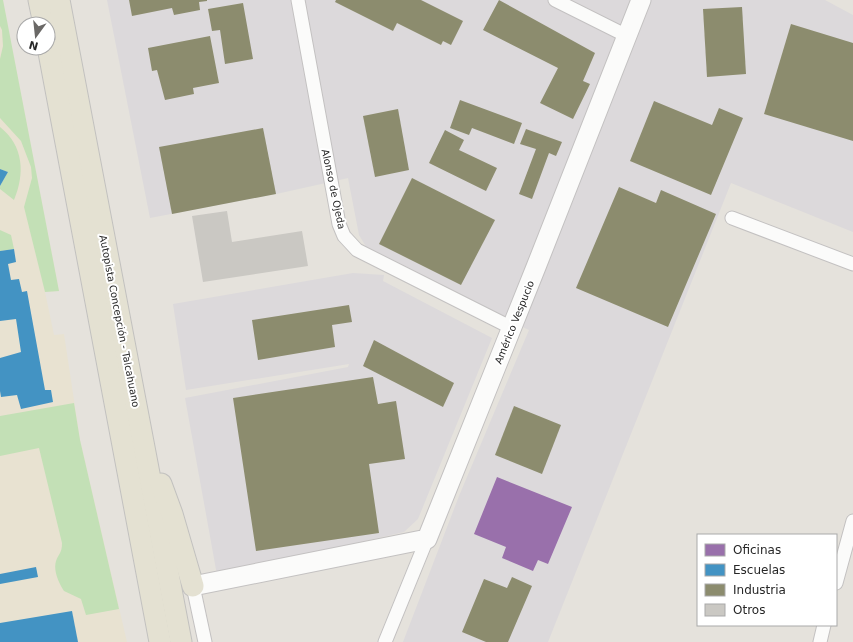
<svg xmlns="http://www.w3.org/2000/svg" width="853" height="642" font-family="'DejaVu Sans',sans-serif">
	<style>
		.industrial { fill: #dcd9db }
		.education { fill: #e8e2d1 }
		.green { fill: #c3e0b6 }
		.offices { fill: #9970ab }
		.schools { fill: #4393c3 }
		.industry { fill: #8c8c6e }
		.building { fill: #cac8c3 }
		.lines { fill: none; stroke-linecap: round; stroke-linejoin: round }
		.street-casing { stroke: #c3c1c1; stroke-width: 15 }
		.secondary-casing { stroke: #c3c1c1; stroke-width: 21 }
		.primary-casing { stroke: #c2c1bf; stroke-width: 23 }
		.street { stroke: #fbfbfa; stroke-width: 13 }
		.secondary { stroke: #fbfbfa; stroke-width: 19 }
		.primary { stroke: #e4e1d2; stroke-width: 21 }
		.labels { text-anchor: middle; stroke-width: 4; stroke-linejoin: round; paint-order: stroke }
		.street-label { font-size: 10px; fill: #272727; stroke: #fff }
	</style>
	<rect width="100%" height="100%" fill="#e5e2dc"/>
	<g class="industrial">
		<polygon points="107,0 825,0 853,15 853,232 731,183 548,642 403,642 459,496 529,330 371,255 359,235 348,178 276,194 150,218"/>
		<polygon points="353,273 384,275 383,281 492,338 418,519 404,532 217,575 185,398 348,367 349,364 186,390 173,304"/>
	</g>
	<polygon class="education" points="0,0 3,0 59,291 45,292 54,335 64,334 80,440 127,642 0,642"/>
	<g class="green">
		<polygon points="0,0 3,0 59,291 45,292 24,207 32,178 31,167 21,141 0,118 0,59 3,46 2,30 0,26"/>
		<path d="M0,127C24,146 25,174 14,200L0,189V186L8,172L0,169Z"/>
		<polygon points="0,230 11,235 14,249 0,251"/>
		<path d="M74,403L80,440L119,609L86,615L81,599L64,591C59,583 53,571 56,561C59,553 62,553 62,543L39,448L0,456V416Z"/>
	</g>
	<polygon class="offices" points="497,477 572,507 548,564 538,560 533,571 502,558 506,547 474,534"/>
	<g class="schools">
		<polygon points="0,169 8,172 0,186"/>
		<polygon points="14,249 16,262 8,264 11,280 19,279 22,292 27,291 45,390 51,390 53,402 21,409 17,395 1,397 0,391 0,358 21,352 16,319 0,321 0,251"/>
		<polygon points="36,567 38,577 0,584 0,574"/>
		<polygon points="72,611 78,642 0,642 0,623"/>
	</g>
	<g class="industry">
		<polygon points="129,0 207,0 207,1 199,2 200,10 174,15 172,8 132,16"/>
		<polygon points="336,0 421,0 463,21 451,45 443,41 441,45 397,23 393,31 335,2"/>
		<polygon points="499,0 595,53 583,81 590,84 573,119 540,103 558,68 483,30"/>
		<polygon points="243,3 253,59 225,64 220,30 212,31 208,9"/>
		<polygon points="742,7 746,74 707,77 703,9"/>
		<polygon points="791,24 853,43 853,141 764,114"/>
		<polygon points="210,36 219,83 193,88 194,94 165,100 157,70 152,71 148,48"/>
		<polygon points="460,100 522,123 514,144 472,128 469,135 450,128"/>
		<polygon points="654,101 712,125 719,108 743,118 711,195 630,161"/>
		<polygon points="398,109 409,170 375,177 363,116"/>
		<polygon points="263,128 276,194 172,214 159,147"/>
		<polygon points="526,129 562,142 556,156 549,153 532,199 519,194 536,149 520,144"/>
		<polygon points="445,130 464,140 459,150 497,168 486,191 429,163"/>
		<polygon points="412,178 495,220 461,285 379,244"/>
		<polygon points="619,187 656,203 661,190 716,214 668,327 576,288"/>
		<polygon points="349,305 352,322 332,325 335,347 258,360 252,320"/>
		<polygon points="374,340 454,383 443,407 363,366"/>
		<polygon points="373,377 378,404 396,401 405,459 369,464 379,533 256,551 233,398"/>
		<polygon points="514,406 561,425 542,474 495,455"/>
		<polygon points="512,577 532,586 508,642 486,642 462,632 484,579 507,588"/>
	</g>
	<polygon class="building" points="227,211 232,242 302,231 308,266 203,282 192,216"/>
	<g class="lines">
		<defs>
			<g id="street">
				<polyline points="298,0 339,224 344,236 357,250 512,328"/>
				<polyline points="555,0 627,36"/>
				<polyline points="732,218 853,264"/>
				<polyline points="836,583 853,521"/>
				<polyline points="193,586 205,642"/>
				<polyline points="385,642 427,539"/>
				<polyline points="820,642 824,625"/>
			</g>
			<polyline id="secondary" points="193,586 427,539 536,267 641,0"/>
			<g id="primary">
				<polyline points="39,0 44,24"/>
				<polyline points="59,0 181,642"/>
				<polyline points="48,47 160,642"/>
				<polyline points="161,484 172,514 193,586"/>
			</g>
		</defs>
		<use href="#street" class="street-casing"/>
		<use href="#secondary" class="secondary-casing"/>
		<use href="#primary" class="primary-casing"/>
		<use href="#street" class="street"/>
		<use href="#secondary" class="secondary"/>
		<use href="#primary" class="primary"/>
	</g>
	<g class="labels">
		<g class="street-label">
			<text transform="translate(334 189) rotate(78)" y="4">Alonso de Ojeda</text>
			<text transform="translate(120 321) rotate(79)" y="4">Autopista Concepción - Talcahuano</text>
			<text transform="translate(514 322) rotate(-68)" y="4">Américo Vespucio</text>
		</g>
	</g>
	<rect x="697" y="534" width="140" height="92" fill="#ffffff" stroke="#a9a9a9"/>
	<rect x="705" y="544" width="20" height="12" fill="#9970ab" stroke="#a9a9a9"/>
	<text x="733" y="554" font-size="12" fill="#272727">Oficinas</text>
	<rect x="705" y="564" width="20" height="12" fill="#4393c3" stroke="#a9a9a9"/>
	<text x="733" y="574" font-size="12" fill="#272727">Escuelas</text>
	<rect x="705" y="584" width="20" height="12" fill="#8c8c6e" stroke="#a9a9a9"/>
	<text x="733" y="594" font-size="12" fill="#272727">Industria</text>
	<rect x="705" y="604" width="20" height="12" fill="#cac8c3" stroke="#a9a9a9"/>
	<text x="733" y="614" font-size="12" fill="#272727">Otros</text>
	<g transform="translate(36 36) rotate(195)"><circle r="19" fill="#ffffff" stroke="#a9a9a9"/>
	<path d="M0-3L7 15L0 10L-7 15Z" fill="#6a6866"/>
	<text y="-6" font-size="11" font-weight="bold" text-anchor="middle" fill="#272727">N</text>
	</g>
</svg>
